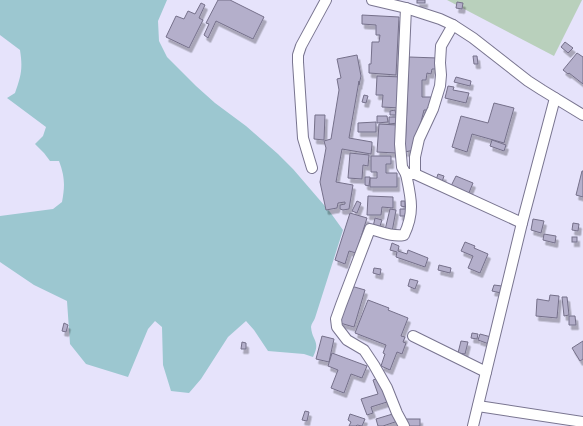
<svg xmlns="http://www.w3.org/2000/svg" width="583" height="426" font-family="Mulish,sans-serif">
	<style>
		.green { fill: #b9d0bc }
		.water { fill: #9cc7d0 }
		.building { fill: #b4afcb; stroke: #75708a; filter: url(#shadow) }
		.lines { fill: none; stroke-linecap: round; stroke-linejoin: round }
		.minor-casing { stroke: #797590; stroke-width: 12 }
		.minor { stroke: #fff; stroke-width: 10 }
	</style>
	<defs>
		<filter id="shadow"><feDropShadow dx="2.5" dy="4.5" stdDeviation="0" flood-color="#0004"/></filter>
	</defs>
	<rect width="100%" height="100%" fill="#e6e3fb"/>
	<polygon class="green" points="447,0 582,0 554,56"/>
	<path class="water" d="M0,0H167L158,21L159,41L167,57L196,86L215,103L246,126L278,154L293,169L330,212L343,230L315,318C314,321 311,324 311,327C312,341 321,341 313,357L304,354L268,351L254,330L246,321L228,337L201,379L189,393L171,391L163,365L162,327L155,321L148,329L128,377L86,364L70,344L67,301L34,285L0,262V216L53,209L62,202C65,186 65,177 59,161H50L44,153L35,144L43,136L46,127L7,98L15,93C21,76 23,69 20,50L0,35Z"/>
	<g class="building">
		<polygon points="218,0 230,0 264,17 253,39 216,21 208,38 204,35 209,24 206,23"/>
		<rect x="417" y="0" width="8" height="3"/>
		<polygon points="457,2 463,3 462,9 456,8"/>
		<polygon points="201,3 205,5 199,18 203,20 189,48 166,37 176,16 184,19 188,11 195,14"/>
		<polygon points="362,15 399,17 396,75 369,73 369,64 371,64 372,42 379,42 380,35 376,35 376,25 362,24"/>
		<polygon points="565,42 573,48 568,53 561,47"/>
		<polygon points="577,53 583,57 583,84 569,73 568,74 563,70"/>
		<polygon points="357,55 361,76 359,85 359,81 349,138 372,142 372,145 371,154 342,149 336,182 353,185 349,209 343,210 340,209 340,205 345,204 345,202 338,203 337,208 326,210 320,182 326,148 324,141 331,139 339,90 337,79 341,78 337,59"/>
		<polygon points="473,56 477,56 478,64 474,64"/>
		<polygon points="409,57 438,58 437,69 432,69 431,74 427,73 426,80 422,80 422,97 435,97 430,110 424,110 414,150 405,152"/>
		<polygon points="377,76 402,77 400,108 382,107 383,95 376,95"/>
		<polygon points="456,77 471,81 470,86 454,82"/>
		<polygon points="448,86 454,87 453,90 469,93 466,103 445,98"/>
		<polygon points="364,95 368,96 366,103 362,102"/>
		<polygon points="494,103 514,108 504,143 472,134 467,152 452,147 461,116 488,123"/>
		<polygon points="395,110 396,115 390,115 390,111"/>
		<polygon points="315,115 325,115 324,140 314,139"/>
		<polygon points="377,116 387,116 388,122 377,123"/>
		<polygon points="389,117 398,117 398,123 389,124"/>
		<polygon points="376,122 376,132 358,132 358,123"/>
		<polygon points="379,124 397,125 396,153 377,152"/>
		<polygon points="492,140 506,145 504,151 490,146"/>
		<polygon points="350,153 369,155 368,166 363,165 362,179 348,178"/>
		<polygon points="371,156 391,156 391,164 386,164 386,173 397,173 397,187 370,187 370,178 377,178 377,172 371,172"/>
		<polygon points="582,171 583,171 583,197 576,195"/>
		<polygon points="438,174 444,176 442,182 436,180"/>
		<polygon points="456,176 473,183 468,195 450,188"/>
		<polygon points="365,177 370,177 369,186 365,185"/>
		<polygon points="368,196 393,197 393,208 382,207 381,215 367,215"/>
		<polygon points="357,201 361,203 357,213 352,211"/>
		<polygon points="401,201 405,201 405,207 401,206"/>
		<polygon points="390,209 396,210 392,232 385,230"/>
		<polygon points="400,209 406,209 405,216 400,216"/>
		<polygon points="350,213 367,218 356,253 349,251 345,264 335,260"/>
		<polygon points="375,218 382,220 379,229 373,227"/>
		<polygon points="533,219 544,221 541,233 531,230"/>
		<polygon points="573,223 579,224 578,231 572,230"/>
		<polygon points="544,234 556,236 555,243 543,240"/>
		<rect x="572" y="237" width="5" height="5"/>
		<polygon points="465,242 475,246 474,248 488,254 480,273 468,268 473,256 461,251"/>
		<polygon points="392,243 399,246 398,251 407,254 408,250 428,258 425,267 396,257 397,252 390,250"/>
		<polygon points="439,265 451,268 450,273 438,270"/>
		<polygon points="374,268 381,269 380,275 373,273"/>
		<polygon points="410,279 418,281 415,289 408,286"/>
		<polygon points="494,285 502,286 501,293 492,291"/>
		<polygon points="351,286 365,290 354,327 340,323"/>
		<polygon points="550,295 559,296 557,318 536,316 537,299 549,301"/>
		<polygon points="562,297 567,297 569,315 564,316"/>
		<polygon points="368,300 389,308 388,310 408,318 401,336 405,337 403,342 406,343 402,354 397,352 390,370 381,366 385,354 383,353 386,345 355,333"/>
		<polygon points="569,316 575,316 576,325 569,325"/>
		<polygon points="64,323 68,325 66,332 62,331"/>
		<polygon points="472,333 478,334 477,339 471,338"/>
		<polygon points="480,334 491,337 489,344 478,340"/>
		<polygon points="322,336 334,339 329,362 316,359"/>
		<polygon points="461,341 468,342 465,354 458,353"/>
		<polygon points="583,341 583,359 580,361 572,348"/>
		<polygon points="242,342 246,343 246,349 241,349"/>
		<polygon points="332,353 367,366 362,378 351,374 344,393 331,388 338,370 328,366"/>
		<polygon points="379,378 387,402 371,407 373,413 367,415 361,399 378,394 373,380"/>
		<polygon points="305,411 309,412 307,421 302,420"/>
		<polygon points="396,413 398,421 383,426 378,426 376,419"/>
		<polygon points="350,414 365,419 362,426 357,425 356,426 349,426 351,422 348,420"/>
		<rect x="406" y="419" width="14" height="7"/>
	</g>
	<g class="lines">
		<defs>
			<g id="minor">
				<polyline points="372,0 406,8 440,19 453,25 473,38 528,81 542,90 583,115"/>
				<polyline points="406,8 400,144 402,167 406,174"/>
				<polyline points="312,168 303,138 298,62 298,55 301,46 326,0"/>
				<polyline points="415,174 522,223"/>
				<polyline points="413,336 486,372"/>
				<polyline points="478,406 583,422"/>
				<path d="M404,426L397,413L387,388L374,365L364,350L347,340L337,327L336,319L341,305L370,229C382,232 392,237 404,235C415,212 411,198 406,174H415V157L419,139L433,109L440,86L441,75L440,63L441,46L453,25"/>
				<polyline points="473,426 522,223 555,98"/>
			</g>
		</defs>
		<use href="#minor" class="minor-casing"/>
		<use href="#minor" class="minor"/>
	</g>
</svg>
